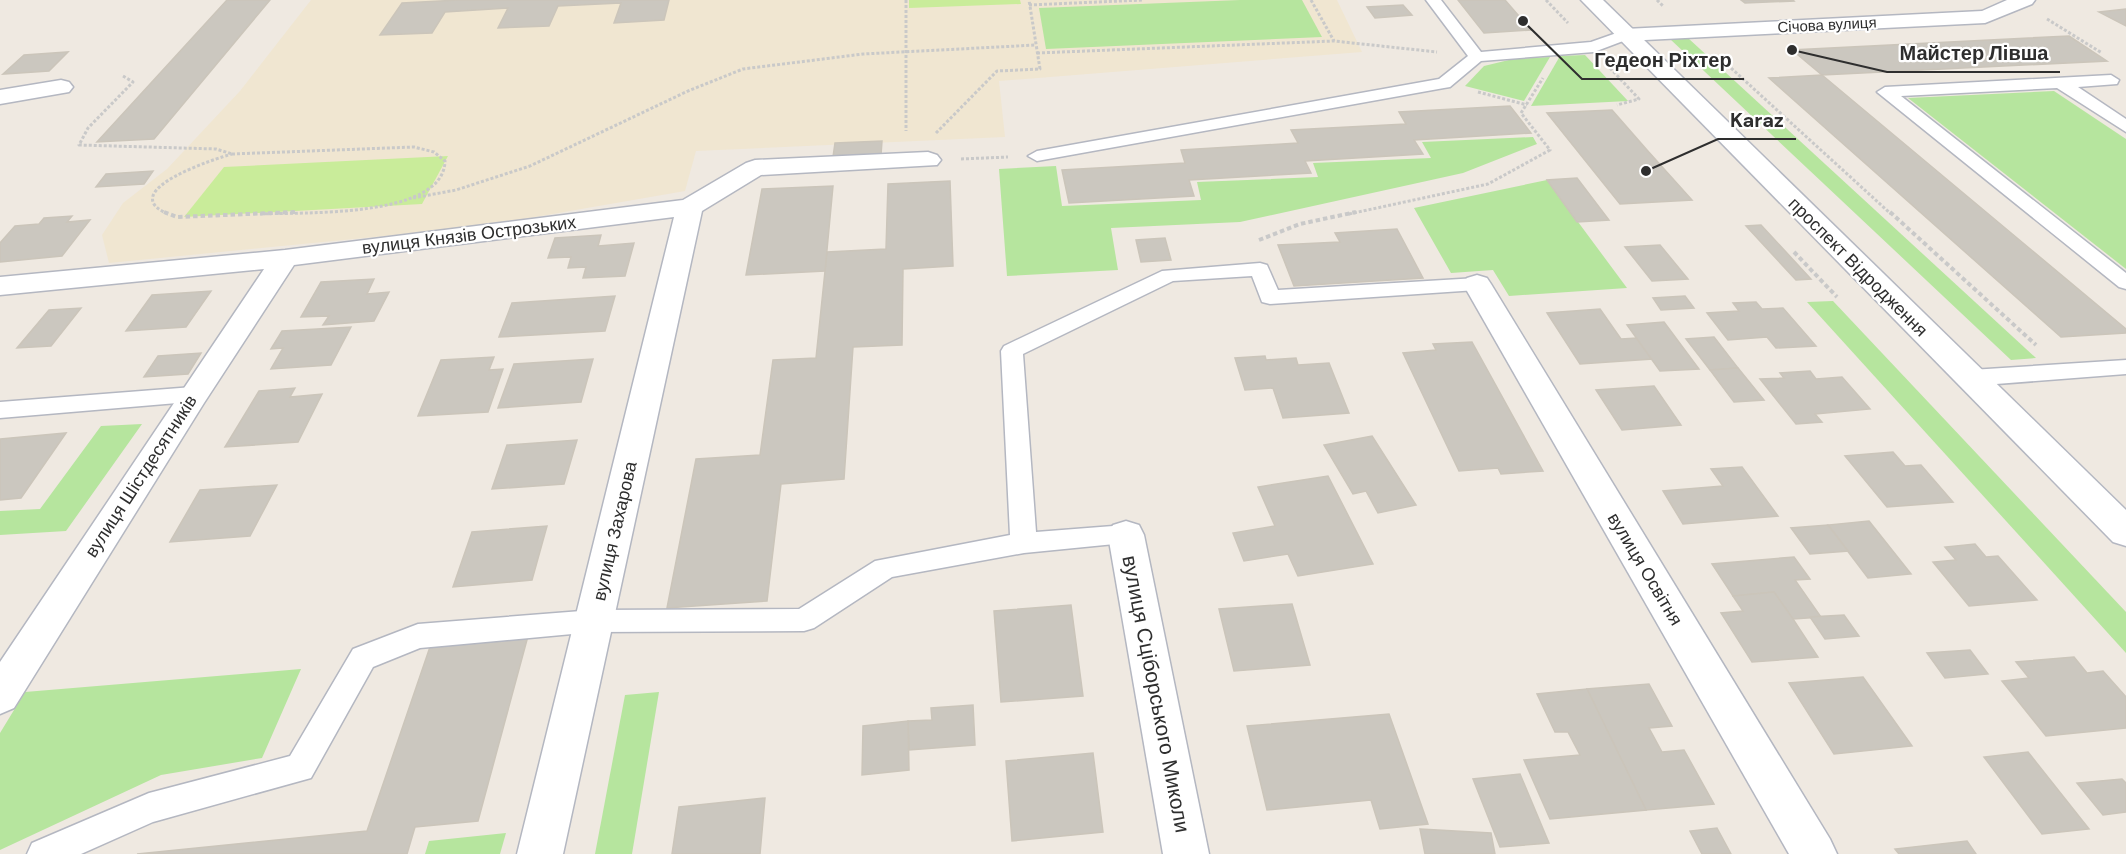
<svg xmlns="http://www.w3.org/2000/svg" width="2126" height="854" font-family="'DM Sans',sans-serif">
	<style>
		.education { fill: #f0e6d1 }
		.green { fill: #b6e59e }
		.pitch { fill: #c9ec9a }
		.building { fill: #cbc7bf; stroke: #cbc5ba; stroke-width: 1.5 }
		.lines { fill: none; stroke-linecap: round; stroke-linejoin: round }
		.lane-casing { stroke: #b4b7c1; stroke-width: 3 }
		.street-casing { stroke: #b4b7c1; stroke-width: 3 }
		.secondary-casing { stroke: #b4b7c1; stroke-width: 3 }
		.path-far1 { stroke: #c9c9c9; stroke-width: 3; stroke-dasharray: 3 2; stroke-linecap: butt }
		.path { stroke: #c9c9c9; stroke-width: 4; stroke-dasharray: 4.5 3; stroke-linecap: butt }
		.lane { fill: #fff; fill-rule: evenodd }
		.street { fill: #fff; fill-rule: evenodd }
		.secondary { fill: #fff; fill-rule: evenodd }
		.labels { text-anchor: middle; stroke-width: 4.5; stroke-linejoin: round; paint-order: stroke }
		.far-street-label { font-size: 15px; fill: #2e2e2e; stroke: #fff }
		.street-label { font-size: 18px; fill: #2e2e2e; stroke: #fff }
		.near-street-label { font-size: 21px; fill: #2e2e2e; stroke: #fff }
		.leader { fill: none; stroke: #2e2e2e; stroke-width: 2 }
		.callout-dot { fill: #2e2e2e; stroke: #fff; stroke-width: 2 }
		.callout-label { font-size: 20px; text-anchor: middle; font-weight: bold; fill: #2e2e2e; stroke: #fff; stroke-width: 4.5; stroke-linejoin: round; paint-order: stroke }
	</style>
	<rect width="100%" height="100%" fill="#efe9e1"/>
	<polygon class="education" points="311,0 1337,0 1362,52 999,81 1005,137 696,151 685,191 477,227 109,263 102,235 123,203 167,169 240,91"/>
	<g class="green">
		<polygon points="1240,0 1302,0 1322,37 1046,49 1039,8"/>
		<polygon points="1688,38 2036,358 2011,360 1670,39"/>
		<polygon points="1585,55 1628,101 1531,106 1560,56"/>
		<polygon points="1550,57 1524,101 1465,86 1484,66 1513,59"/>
		<polygon points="2054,91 2126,139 2126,269 1908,98"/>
		<polygon points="1533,137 1537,144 1463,173 1240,222 1111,228 1118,270 1007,276 999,169 1056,166 1062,206 1201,200 1197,182 1318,177 1313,163 1431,158 1422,142"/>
		<polygon points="1547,180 1627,288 1509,296 1493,270 1451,273 1414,208"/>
		<polygon points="1833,301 2126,612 2126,653 1807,302"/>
		<polygon points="142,424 66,531 0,535 0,511 40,509 101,426"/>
		<polygon points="301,669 262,758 161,775 0,850 0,733 25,692"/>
		<polygon points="659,692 632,854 595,854 625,695"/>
		<polygon points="506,833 500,854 425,854 429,841"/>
	</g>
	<g class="pitch">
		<polygon points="909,0 1020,0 1021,4 909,8"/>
		<polygon points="448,156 422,204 184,217 224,167"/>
	</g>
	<g class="building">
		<polygon points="227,0 270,0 154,139 97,142"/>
		<polygon points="669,0 664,20 614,23 621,3 558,6 549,26 498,28 508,8 445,12 432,33 380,35 402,3 459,0"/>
		<polygon points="1458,0 1505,0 1531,30 1484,33"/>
		<polygon points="1741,0 1793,0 1794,1 1745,3"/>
		<polygon points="1403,5 1412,15 1375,18 1367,7"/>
		<polygon points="2126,9 2126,26 2099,12"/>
		<polygon points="2069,36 2107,61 1822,75 1792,50"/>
		<polygon points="68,52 49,71 3,74 24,55"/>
		<polygon points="1822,75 2126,329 2126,333 2061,337 1769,78"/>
		<polygon points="1510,106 1531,133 1414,140 1423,154 1305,161 1311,173 1189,180 1194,196 1069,203 1062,170 1185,163 1181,150 1298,143 1291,130 1406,124 1399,112"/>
		<polygon points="1612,110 1647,150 1692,200 1620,204 1547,113"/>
		<polygon points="882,141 881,155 833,157 835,143"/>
		<polygon points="153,171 144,184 96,187 106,174"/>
		<polygon points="1577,178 1609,220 1577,222 1547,180"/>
		<polygon points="950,181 953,266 903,269 902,345 853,347 844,479 781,484 767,601 667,608 696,459 760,455 773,360 816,358 827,252 886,249 888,184"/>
		<polygon points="833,186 825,271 746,275 762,189"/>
		<polygon points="72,216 67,222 90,220 62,256 0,262 0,243 15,226 39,224 44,218"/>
		<polygon points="1761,225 1811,279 1796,280 1746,226"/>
		<polygon points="1397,229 1423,278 1294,286 1278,245 1340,242 1335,233"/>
		<polygon points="601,235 598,246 634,243 625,276 583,278 586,267 568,268 571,257 548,258 555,238"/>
		<polygon points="1165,238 1171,260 1141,262 1136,240"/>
		<polygon points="1660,245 1688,279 1652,281 1625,247"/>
		<polygon points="374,279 367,294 389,292 374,321 323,325 329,316 301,317 321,282"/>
		<polygon points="211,291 186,327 126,331 152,295"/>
		<polygon points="615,296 605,331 499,337 512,303"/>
		<polygon points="1685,296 1694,308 1661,310 1653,298"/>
		<polygon points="1756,302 1762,309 1783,308 1816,346 1776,348 1767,337 1728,340 1707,313 1739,311 1733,303"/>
		<polygon points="81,308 51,346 17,348 49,310"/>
		<polygon points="1600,309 1621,339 1637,338 1652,359 1580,364 1547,313"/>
		<polygon points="1664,322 1699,369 1660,371 1627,325"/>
		<polygon points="351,327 331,365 271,369 283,348 271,349 282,331"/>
		<polygon points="1714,337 1738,368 1710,370 1686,339"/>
		<polygon points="1472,342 1543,471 1501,474 1498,468 1459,471 1403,353 1436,350 1433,344"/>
		<polygon points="201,353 188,374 144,377 158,356"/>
		<polygon points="1265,356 1266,360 1296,358 1298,365 1329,363 1349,413 1283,418 1273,388 1245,390 1235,358"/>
		<polygon points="494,357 489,370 503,369 488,412 418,416 441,360"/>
		<polygon points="593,359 581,402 498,408 514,364"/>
		<polygon points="1738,368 1764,400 1734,402 1710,370"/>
		<polygon points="1810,371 1816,379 1842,377 1870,409 1815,414 1822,422 1796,424 1760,379 1784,378 1780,373"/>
		<polygon points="1654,386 1681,425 1622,430 1596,390"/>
		<polygon points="295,388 290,397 322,394 298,442 225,447 259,391"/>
		<polygon points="66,433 21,498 0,500 0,439"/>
		<polygon points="1372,436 1416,505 1378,513 1366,491 1353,494 1324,445"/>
		<polygon points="577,440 564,484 492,489 507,445"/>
		<polygon points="1893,452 1905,466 1921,465 1953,502 1887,507 1845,456"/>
		<polygon points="1742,467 1778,516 1683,524 1663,491 1723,486 1711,469"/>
		<polygon points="1328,476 1373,564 1298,576 1288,554 1244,561 1233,533 1275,526 1258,487"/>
		<polygon points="277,485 250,536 170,542 200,490"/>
		<polygon points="1869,521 1911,574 1868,578 1828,525"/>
		<polygon points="1828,525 1848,551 1810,554 1791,528"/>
		<polygon points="547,526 532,580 453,587 472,532"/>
		<polygon points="1975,544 1986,557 1998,556 2037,600 1969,606 1933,562 1956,560 1945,547"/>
		<polygon points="1794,557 1810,579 1795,580 1821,617 1793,619 1774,592 1733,596 1712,564"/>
		<polygon points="1774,592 1793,619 1818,657 1752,662 1721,613 1743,611 1733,596"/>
		<polygon points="1292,604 1310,665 1234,671 1219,609"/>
		<polygon points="1071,605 1083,696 1001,702 994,611"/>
		<polygon points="1844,615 1859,636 1825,639 1810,617"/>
		<polygon points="528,636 478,821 415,827 407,854 137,854 367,831 431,644"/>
		<polygon points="1970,650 1988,674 1945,678 1927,653"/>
		<polygon points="2074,657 2087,673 2103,671 2126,697 2126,728 2046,736 2002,681 2029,678 2016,662"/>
		<polygon points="1863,677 1912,746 1834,754 1789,683"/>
		<polygon points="1649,684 1672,726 1649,728 1662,752 1684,750 1714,804 1646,810 1587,689"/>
		<polygon points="1587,689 1646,810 1550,819 1524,760 1580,755 1568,732 1555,732 1537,694"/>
		<polygon points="973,705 975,745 909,750 908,721 932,720 931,708"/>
		<polygon points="1389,714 1428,824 1380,829 1371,800 1267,810 1247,726"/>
		<polygon points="908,721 909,770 862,775 863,726"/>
		<polygon points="2028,752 2089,829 2042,834 1984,757"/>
		<polygon points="1093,753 1103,832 1012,841 1006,761"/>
		<polygon points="1520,774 1549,843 1500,847 1473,779"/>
		<polygon points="2122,779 2126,783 2126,812 2103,815 2077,783"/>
		<polygon points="765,798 760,854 672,854 679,807"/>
		<polygon points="1717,828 1731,854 1702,854 1690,831"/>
		<polygon points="1420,829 1491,833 1495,854 1425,854"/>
		<polygon points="1967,841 1976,854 1899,854 1895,849"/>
	</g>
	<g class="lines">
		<defs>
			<g id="lane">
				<polygon points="1426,0 1441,0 1481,52 1591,42 1625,30 1633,35 1631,38 1594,52 1481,61 1450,87 1444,88 1037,161 1028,156 1037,151 1439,79 1468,56"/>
				<polygon points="2111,75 2119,80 2117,84 2078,87 2126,119 2126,132 2057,88 1901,96 2126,273 2126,289 2119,287 1877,92 1885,87"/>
				<polygon points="1260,263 1267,265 1278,290 1477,278 1484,280 1487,284 1484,288 1477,290 1270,304 1262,302 1252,276 1173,281 1023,354 1036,532 1126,525 1135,528 1139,535 1135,542 1024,553 892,577 814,628 804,631 594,632 420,648 373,667 311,778 153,822 81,854 27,854 32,843 149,793 290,756 353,649 418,624 594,610 799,609 875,561 1010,535 1001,351 1004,346 1162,271"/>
				<polygon points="2126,360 2126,374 1971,386 1963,383 1960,378 1963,373 1971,370"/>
				<polygon points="193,387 201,389 205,395 201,401 0,418 0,402"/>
			</g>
			<g id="street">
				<polygon points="2007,0 2035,0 2032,4 1985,23 1625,41 1617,40 1614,35 1617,30 1625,29 1982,11"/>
				<polygon points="61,80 69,82 73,87 69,92 0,104 0,90"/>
				<polygon points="928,152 937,155 941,160 937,165 761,175 702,211 563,854 517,854 674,217 294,265 204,403 14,708 0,714 0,662 264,269 0,295 0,277 285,250 683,200 746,163 755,160"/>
				<polygon points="1477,275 1487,278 1491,284 1830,839 1837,854 1789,854 1463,284 1467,278"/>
				<polygon points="1126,521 1139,525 1144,535 1209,854 1163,854 1108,535 1113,525"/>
			</g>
			<polygon id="secondary" points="1581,0 1603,0 2126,510 2126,546 2113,542"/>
		</defs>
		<use href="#lane" class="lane-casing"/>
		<use href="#street" class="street-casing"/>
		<use href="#secondary" class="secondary-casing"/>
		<g class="path-far1">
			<polyline points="906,0 906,131"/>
			<polyline points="1311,0 1334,41"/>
			<polyline points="1546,0 1568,23"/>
			<polyline points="1657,0 1663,6"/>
			<polyline points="1029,5 1143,0"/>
			<polyline points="2047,19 2102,53"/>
			<polyline points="1037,53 1334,41 1437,52"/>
			<polyline points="1720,58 1891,214"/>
			<polyline points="1610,68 1639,99 1617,105"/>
			<polyline points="123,76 133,82 88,128 79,145 216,149 232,154"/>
			<polyline points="1478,92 1527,105"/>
			<polyline points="936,133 997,71 1040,69 1029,0"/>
			<path d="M232,154L414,147L434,152L445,161C444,219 300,212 259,214"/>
			<polyline points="961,159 1008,157"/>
			<polyline points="413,198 456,190 530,166 688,91 743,69 863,54 1036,45"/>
			<path d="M168,214C114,191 217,158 232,154"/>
			<polyline points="1349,214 1488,184 1550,150 1521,113 1543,78"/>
		</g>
		<g class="path">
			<polyline points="164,212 177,217 296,212"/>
			<polyline points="1890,212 2036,345"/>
			<polyline points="1259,240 1300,224 1356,212"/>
			<polyline points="1794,252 1837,297"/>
		</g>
		<use href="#lane" class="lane"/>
		<use href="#street" class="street"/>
		<use href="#secondary" class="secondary"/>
	</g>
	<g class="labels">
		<g class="far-street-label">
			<text transform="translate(1827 25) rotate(-3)" y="5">Січова вулиця</text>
		</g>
		<g class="street-label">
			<text transform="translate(469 235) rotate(-7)" y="6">вулиця Князів Острозьких</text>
			<text transform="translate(1858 267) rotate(45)" y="6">проспект Відродження</text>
			<text transform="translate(141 476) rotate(-57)" y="6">вулиця Шістдесятників</text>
			<text transform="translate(615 531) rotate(-77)" y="6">вулиця Захарова</text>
			<text transform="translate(1645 569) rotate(59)" y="6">вулиця Освітня</text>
		</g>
		<g class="near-street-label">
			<text transform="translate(1156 694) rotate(79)" y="7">вулиця Сціборського Миколи</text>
		</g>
	</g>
	<path class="leader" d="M1792 50L1887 72H2060M1523 21L1582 79H1744M1646 171L1718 139H1796"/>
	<g class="callout-dot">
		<circle cx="1792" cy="50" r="6"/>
		<circle cx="1523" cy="21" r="6"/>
		<circle cx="1646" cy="171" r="6"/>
	</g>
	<g class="callout-label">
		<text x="1974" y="60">Майстер Лівша</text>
		<text x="1663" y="67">Гедеон Ріхтер</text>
		<text x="1757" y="127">Karaz</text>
	</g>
</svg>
